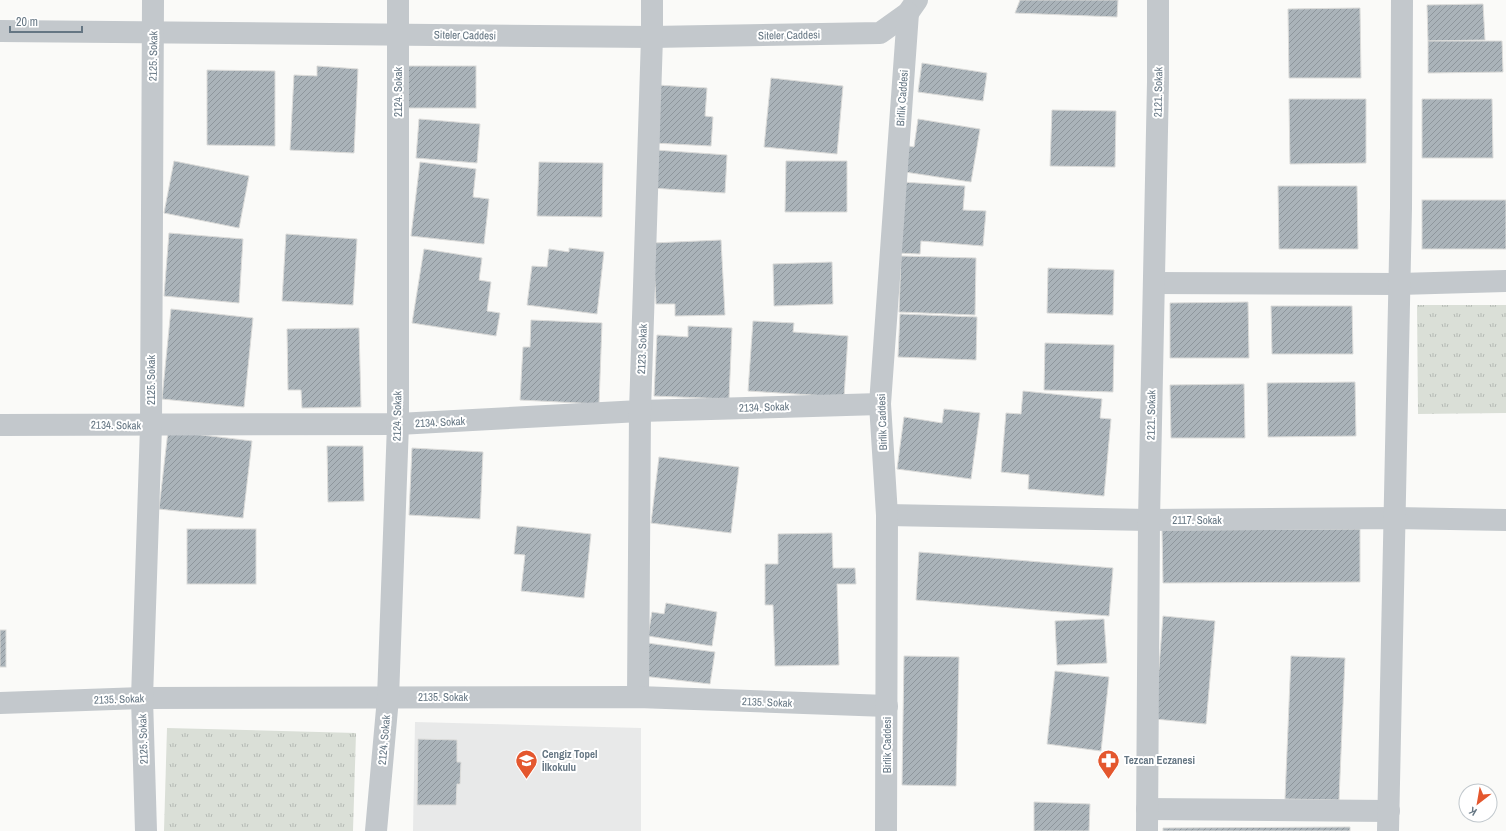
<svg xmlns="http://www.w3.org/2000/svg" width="1506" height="831" font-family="'Archivo Narrow',sans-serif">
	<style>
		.built { fill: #e8e9e9 }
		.park { fill: url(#park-tufts) }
		.building { fill: url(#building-hatch); stroke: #dcdcda }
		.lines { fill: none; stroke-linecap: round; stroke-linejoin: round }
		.minor { stroke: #c3c8cc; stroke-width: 22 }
		.labels { text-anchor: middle; stroke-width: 4; stroke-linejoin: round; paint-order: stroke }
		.street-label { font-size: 11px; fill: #657683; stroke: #fff }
		.poi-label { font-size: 11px; font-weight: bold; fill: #657683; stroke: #fff; text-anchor: start }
	</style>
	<defs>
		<pattern id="park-tufts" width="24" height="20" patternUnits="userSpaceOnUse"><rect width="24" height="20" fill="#dadfd7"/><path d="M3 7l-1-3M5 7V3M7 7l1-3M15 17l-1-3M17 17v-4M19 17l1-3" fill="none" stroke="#b4b9b4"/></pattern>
		<pattern id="building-hatch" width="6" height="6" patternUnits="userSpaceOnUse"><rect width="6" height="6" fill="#aab3b9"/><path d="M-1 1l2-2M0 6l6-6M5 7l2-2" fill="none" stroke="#8e969c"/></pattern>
	</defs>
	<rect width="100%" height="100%" fill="#fafaf8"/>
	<polygon class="built" points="415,722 641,728 641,831 413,831"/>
	<g class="park">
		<polygon points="1417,305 1506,305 1506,413 1418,414"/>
		<polygon points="167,728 356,733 353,831 164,831"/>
	</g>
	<g class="building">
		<polygon points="1020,0 1118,0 1117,17 1015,13"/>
		<polygon points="1483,4 1485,40 1428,41 1427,5"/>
		<polygon points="1360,8 1361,78 1289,78 1288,9"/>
		<polygon points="1428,41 1502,41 1503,72 1428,73"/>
		<polygon points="922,63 987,73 983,101 918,92"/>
		<polygon points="317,66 358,69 354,153 290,150 294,75 317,76"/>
		<rect x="408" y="66" width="68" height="42"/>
		<polygon points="207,70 275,71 275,146 207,145"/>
		<polygon points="771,78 843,86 837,154 764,147"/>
		<polygon points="657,85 707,88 705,116 713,117 711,146 654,143"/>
		<polygon points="1289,99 1366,99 1366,163 1290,164"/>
		<polygon points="1422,99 1492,99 1493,158 1422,158"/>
		<polygon points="1052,110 1116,111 1115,167 1050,166"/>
		<polygon points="419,119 480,124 477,163 416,158"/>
		<polygon points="918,119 980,129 971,182 905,172 909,146 914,147"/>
		<polygon points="655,150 727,155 725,193 652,188"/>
		<polygon points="174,161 249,176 239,228 164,213"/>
		<polygon points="786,161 847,161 847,212 785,212"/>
		<polygon points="420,162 476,169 473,197 489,199 484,244 411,236"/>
		<polygon points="539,162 603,163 602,217 537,216"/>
		<polygon points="902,182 965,186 963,210 986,211 983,246 921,241 920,254 897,253"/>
		<polygon points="1278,186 1357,186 1358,249 1279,249"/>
		<rect x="1422" y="200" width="84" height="49"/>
		<polygon points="169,233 243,239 239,303 164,296"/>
		<polygon points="286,234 357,239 353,305 282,301"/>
		<polygon points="721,240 725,315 675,316 675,304 656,304 653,243"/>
		<polygon points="569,248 604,252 597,314 527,305 532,266 547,267 549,249 569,252"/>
		<polygon points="424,249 482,258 479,280 491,282 487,311 500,313 496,336 412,323"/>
		<polygon points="901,256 976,258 975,315 899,312"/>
		<polygon points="832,262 833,304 774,306 773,264"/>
		<polygon points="1048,268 1114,270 1113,315 1047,313"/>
		<polygon points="1248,302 1249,358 1170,358 1170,303"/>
		<polygon points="1271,306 1352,306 1353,354 1272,354"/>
		<polygon points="171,309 253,318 244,407 162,399"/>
		<polygon points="900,314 977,317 976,360 898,357"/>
		<polygon points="531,320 602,323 599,404 520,400 523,347 530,347"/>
		<polygon points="753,321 794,323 793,332 848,336 844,397 748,391"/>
		<polygon points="688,326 732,328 729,399 654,396 657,335 688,337"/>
		<polygon points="359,328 361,407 302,408 301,390 288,390 287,329"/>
		<polygon points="1045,343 1114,345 1113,392 1044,390"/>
		<polygon points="1355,382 1356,436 1268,437 1267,383"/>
		<polygon points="1244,384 1245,438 1171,438 1170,385"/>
		<polygon points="1023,391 1102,399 1100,418 1111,419 1104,496 1028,489 1029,475 1001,472 1006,413 1021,414"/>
		<polygon points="944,409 980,413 971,479 897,469 904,417 942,423"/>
		<polygon points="168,431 252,441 243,518 159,509"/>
		<polygon points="327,446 363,446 364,501 328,502"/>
		<polygon points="412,448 483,452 480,519 409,515"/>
		<polygon points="659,457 739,467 731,533 651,523"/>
		<polygon points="517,526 591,534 584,598 521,591 525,555 514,554"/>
		<rect x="187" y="529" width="69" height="55"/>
		<polygon points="1360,529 1360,582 1163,583 1162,530"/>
		<polygon points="832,533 833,568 855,568 856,584 837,584 839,665 775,666 773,605 765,605 765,564 778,564 778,534"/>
		<polygon points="919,552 1113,568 1109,616 916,600"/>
		<polygon points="666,603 717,612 712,646 648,636 652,612 664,614"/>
		<polygon points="1163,616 1215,621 1206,724 1155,719"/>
		<polygon points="1104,619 1107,663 1057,665 1055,621"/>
		<rect x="0" y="630" width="6" height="37"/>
		<polygon points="647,643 715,652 710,684 643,676"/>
		<polygon points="904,656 959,657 956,786 902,785"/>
		<polygon points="1291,656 1345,658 1339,800 1285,799"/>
		<polygon points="1055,671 1109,677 1101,751 1047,744"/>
		<polygon points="418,739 457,740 457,762 461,762 460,784 457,784 456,805 417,805"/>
		<polygon points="1034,802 1090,804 1089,831 1034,831"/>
		<polygon points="1350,827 1350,831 1163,831 1163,828"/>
	</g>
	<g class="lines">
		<g class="minor">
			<polyline points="0,31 652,37 880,33 908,13 917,0"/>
			<polyline points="1154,283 1399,284 1506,281"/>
			<polyline points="0,425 398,424 640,411 880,404"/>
			<polyline points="887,515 1149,520 1395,518 1506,520"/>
			<polyline points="638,697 640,411 652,37 652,0"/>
			<polyline points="0,703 142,698 638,697 887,706"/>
			<polyline points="1147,809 1389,811"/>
			<polyline points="146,831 142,698 151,426 153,0"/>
			<polyline points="376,831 388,698 398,424 398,0"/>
			<polyline points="886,831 887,515 880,404 908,13"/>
			<polyline points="1147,831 1149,520 1158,82 1158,0"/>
			<polyline points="1388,831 1401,208 1402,0"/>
		</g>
	</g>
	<defs>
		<symbol id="school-pin" viewBox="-11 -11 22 30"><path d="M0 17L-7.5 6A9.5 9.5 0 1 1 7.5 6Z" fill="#e4572e" stroke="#fff"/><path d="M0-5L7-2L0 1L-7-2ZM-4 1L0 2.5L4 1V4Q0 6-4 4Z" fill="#fff"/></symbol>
		<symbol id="pharmacy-pin" viewBox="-11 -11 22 30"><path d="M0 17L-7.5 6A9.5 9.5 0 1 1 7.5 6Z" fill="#e4572e" stroke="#fff"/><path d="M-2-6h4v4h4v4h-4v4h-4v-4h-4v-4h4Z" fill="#fff"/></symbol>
	</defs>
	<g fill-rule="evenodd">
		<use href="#school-pin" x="514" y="748" width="25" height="34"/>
		<use href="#pharmacy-pin" x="1096" y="748" width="25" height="34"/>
	</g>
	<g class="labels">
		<g class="street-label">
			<text transform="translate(465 35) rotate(1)" y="4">Siteler Caddesi</text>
			<text transform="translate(789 35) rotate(-1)" y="4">Siteler Caddesi</text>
			<text transform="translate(153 56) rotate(-89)" y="4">2125. Sokak</text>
			<text transform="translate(398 92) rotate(-90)" y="4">2124. Sokak</text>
			<text transform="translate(1158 92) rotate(-89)" y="4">2121. Sokak</text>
			<text transform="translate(902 98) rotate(-86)" y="4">Birlik Caddesi</text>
			<text transform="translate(642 349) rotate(-88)" y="4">2123. Sokak</text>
			<text transform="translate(151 380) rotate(-90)" y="4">2125. Sokak</text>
			<text transform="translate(764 407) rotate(-2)" y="4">2134. Sokak</text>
			<text transform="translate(1151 415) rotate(-89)" y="4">2121. Sokak</text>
			<text transform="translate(397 416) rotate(-89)" y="4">2124. Sokak</text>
			<text transform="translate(440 422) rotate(-3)" y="4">2134. Sokak</text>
			<text transform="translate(882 422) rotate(-92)" y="4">Birlik Caddesi</text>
			<text transform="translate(116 425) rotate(1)" y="4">2134. Sokak</text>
			<text x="1197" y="524">2117. Sokak</text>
			<text x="443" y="701">2135. Sokak</text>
			<text transform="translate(119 699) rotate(-2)" y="4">2135. Sokak</text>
			<text transform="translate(767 702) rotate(2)" y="4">2135. Sokak</text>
			<text transform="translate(143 739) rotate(-92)" y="4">2125. Sokak</text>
			<text transform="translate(384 740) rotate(-85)" y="4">2124. Sokak</text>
			<text transform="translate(887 745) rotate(-90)" y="4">Birlik Caddesi</text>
		</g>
		<g class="poi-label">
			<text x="542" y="758">Cengiz Topel<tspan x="542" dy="13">İlkokulu</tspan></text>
			<text x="1124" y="764">Tezcan Eczanesi</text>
		</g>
	</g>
	<g transform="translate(1478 803) rotate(211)"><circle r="19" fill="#ffffff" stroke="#c1c8cd"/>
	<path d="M0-3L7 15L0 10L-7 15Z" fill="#e4572e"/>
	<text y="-6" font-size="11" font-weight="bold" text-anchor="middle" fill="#657683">K</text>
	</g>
	<path d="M10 26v6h72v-6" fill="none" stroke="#657683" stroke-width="2"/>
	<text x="16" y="26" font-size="12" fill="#657683" stroke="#ffffff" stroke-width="3" paint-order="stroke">20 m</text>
</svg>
